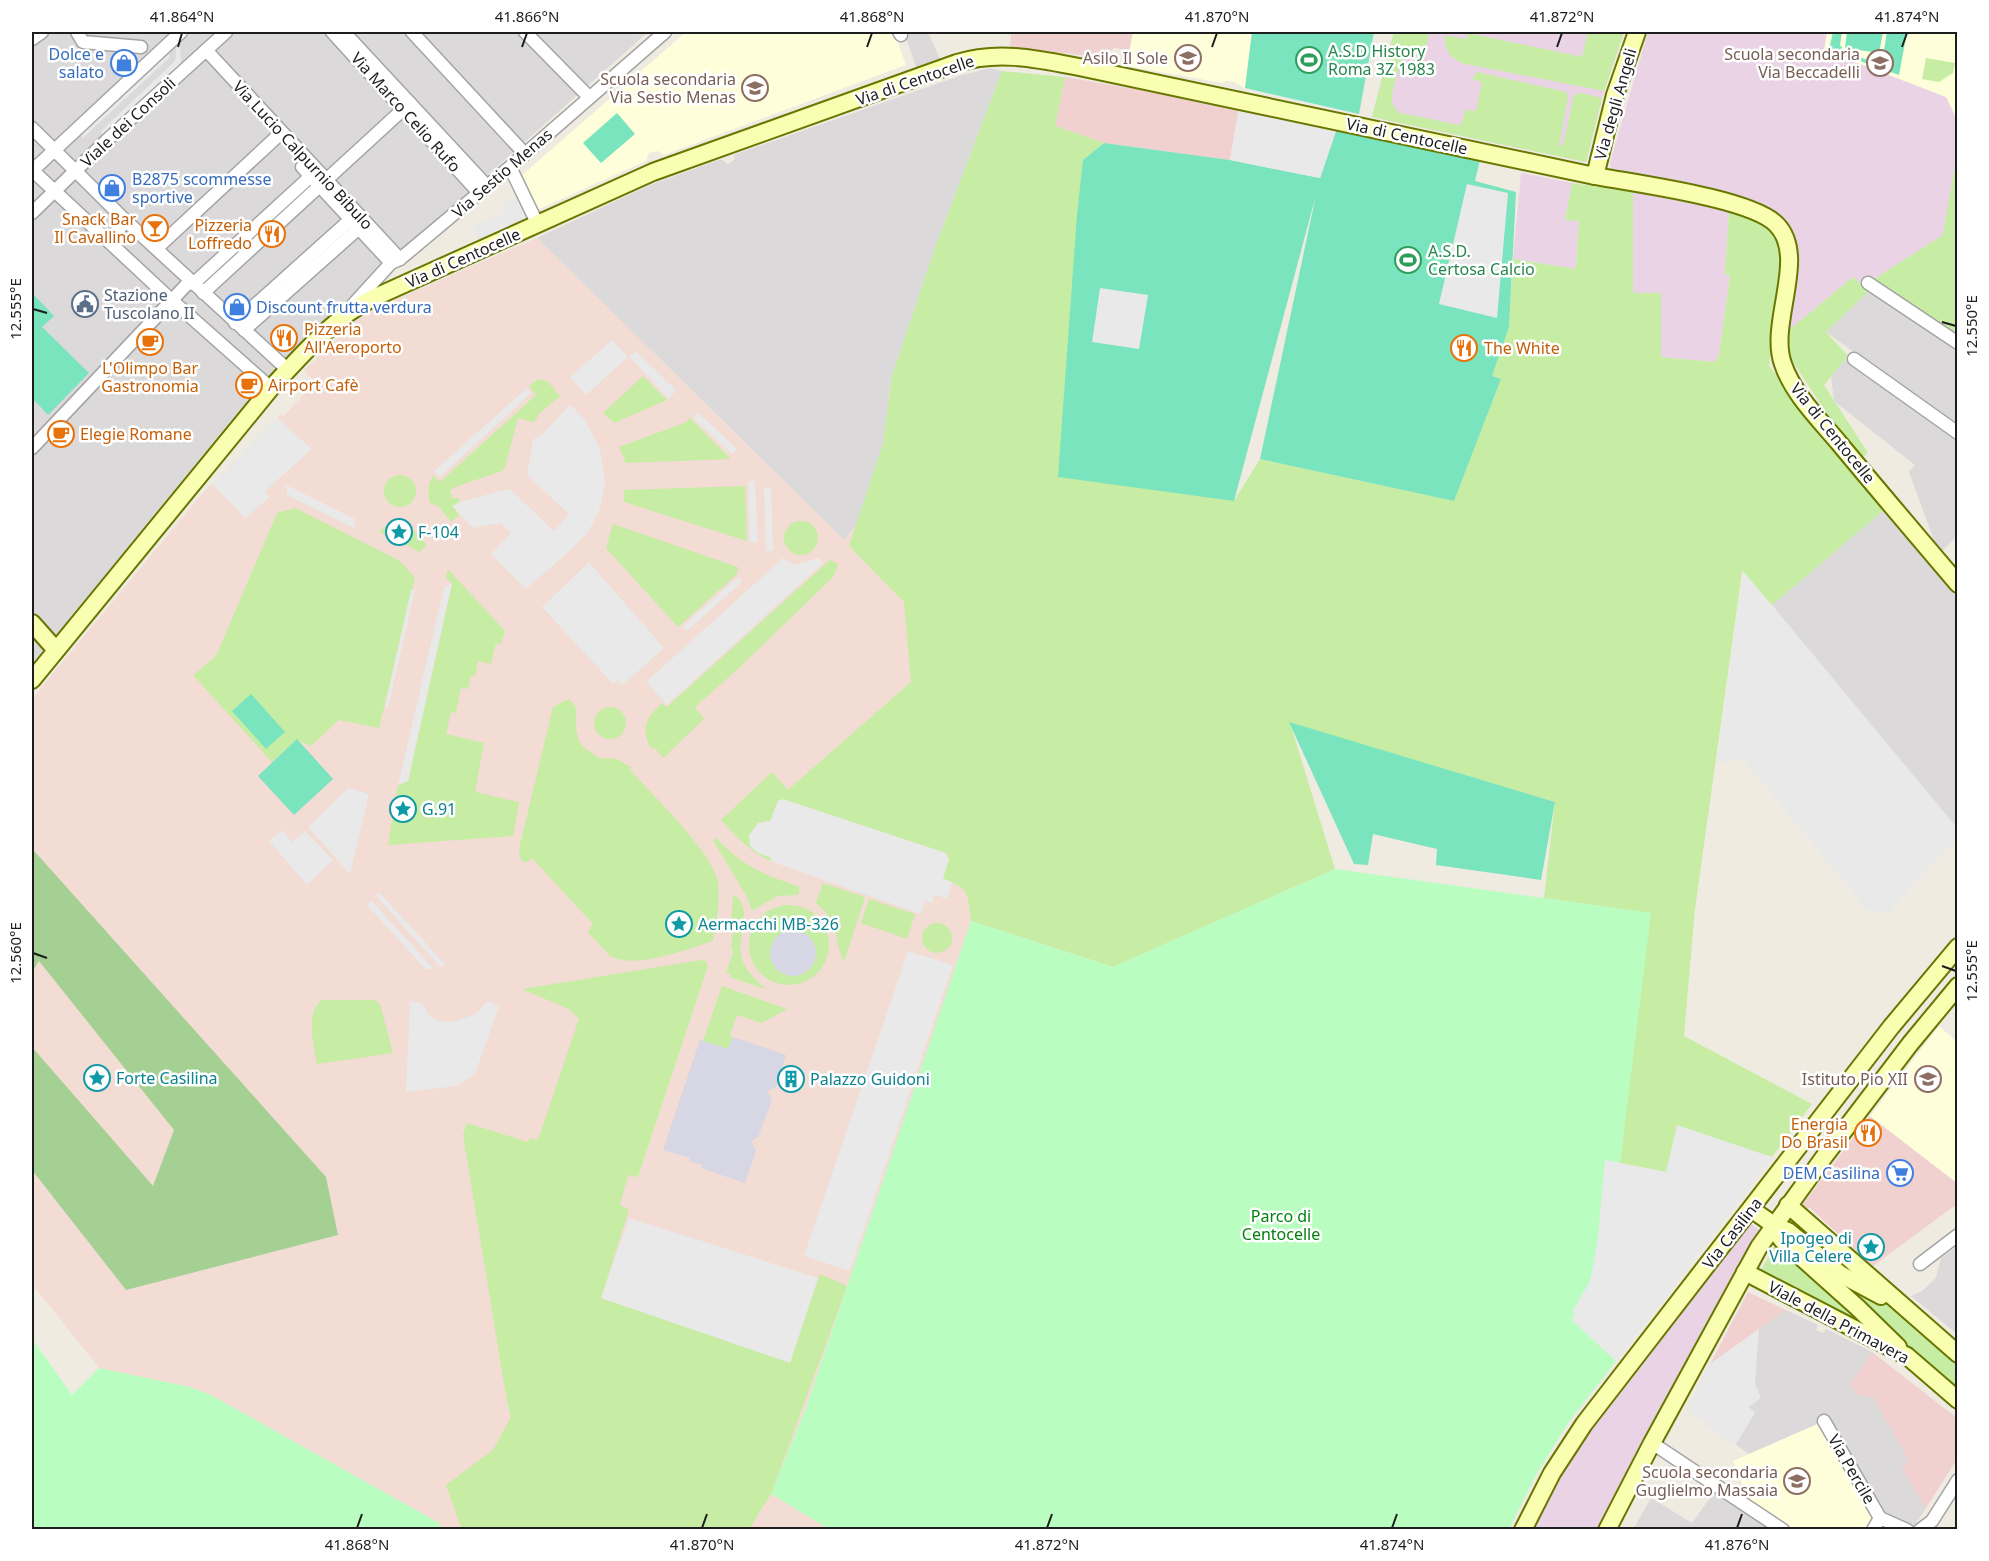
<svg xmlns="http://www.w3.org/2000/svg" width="1989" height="1561" font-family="'Noto Sans',sans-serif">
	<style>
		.residential { fill: #dbd9d9 }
		.commercial { fill: #f1d1cf }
		.industrial { fill: #e9d3e4 }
		.education { fill: #feffda }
		.military { fill: #f2dcd3 }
		.grass { fill: #c6eda3 }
		.forest { fill: #a4d193 }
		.park { fill: #bafdc1 }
		.pitch { fill: #79e4bd }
		.parking { fill: #e9e9e9 }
		.plaza { fill: #d6d6e5 }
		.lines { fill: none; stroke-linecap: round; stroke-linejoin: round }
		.street-casing { stroke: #a4a4a4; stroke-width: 15 }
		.secondary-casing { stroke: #687700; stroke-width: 20 }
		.street { stroke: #fff; stroke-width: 12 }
		.secondary { stroke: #f9feb0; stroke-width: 16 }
		.ticks { fill: none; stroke: #1d1d1d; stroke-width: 2 }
		.labels { text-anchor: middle; stroke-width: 5; stroke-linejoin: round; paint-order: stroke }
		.leisure-label { font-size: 16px; fill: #27864d; stroke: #fff; text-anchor: start }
		.shop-label { font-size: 16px; fill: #366cbe; stroke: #fff; text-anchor: end }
		.education-label { font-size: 16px; fill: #785e54; stroke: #fff; text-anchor: end }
		.street-label { font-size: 16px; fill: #1d1d1d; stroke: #fff }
		.food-label { font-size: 16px; fill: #c56008; stroke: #fff; text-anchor: start }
		.service-label { font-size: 16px; fill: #4e5e75; stroke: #fff; text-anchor: start }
		.culture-label { font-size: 16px; fill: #0d838f; stroke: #fff; text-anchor: start }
		.park-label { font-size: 16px; fill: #038210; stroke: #fff }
		.neatline { fill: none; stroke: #1d1d1d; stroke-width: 2 }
		.ticks-label { font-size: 15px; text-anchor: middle; fill: #1d1d1d }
	</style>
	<rect width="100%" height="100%" fill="#efebe1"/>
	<g class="residential">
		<polygon points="32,32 648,32 337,309 254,392 32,664"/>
		<polygon points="904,32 928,32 940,59 916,67"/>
		<polygon points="991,68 1002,71 935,248 892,376 883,444 858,523 844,540 537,238 648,186 719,160 723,160 727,164 730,163 735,159 734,156 736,154 962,75"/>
		<polygon points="1869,291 1957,352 1957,426 1826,332"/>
		<polygon points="1846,359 1957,439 1957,536 1939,554 1909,472 1915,465 1834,401 1831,376"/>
		<polygon points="1885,509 1957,598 1957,828 1772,605"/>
		<polygon points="1957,1247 1957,1334 1911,1296 1922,1291 1936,1278 1941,1258"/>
		<polygon points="1786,1310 1818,1325 1816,1330 1823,1333 1826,1329 1872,1352 1850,1384 1857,1395 1873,1397 1909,1461 1903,1469 1926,1508 1914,1526 1882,1513 1829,1417 1820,1423 1749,1454 1687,1410 1710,1364"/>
		<polygon points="1716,1490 1776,1530 1633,1530 1651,1498 1692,1523"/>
	</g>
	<g class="commercial">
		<polygon points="1008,32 1133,32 1129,50 1114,48 1096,60 1081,55 1010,47 1011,35"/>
		<polygon points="1065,77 1239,107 1230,160 1104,143 1055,126"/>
		<polygon points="1870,1116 1957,1183 1957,1204 1873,1266 1809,1207 1807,1209 1802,1205"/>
		<polygon points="1748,1292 1786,1310 1710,1364"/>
		<polygon points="1872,1352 1957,1418 1957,1459 1926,1508 1902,1469 1909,1461 1873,1397 1857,1395 1850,1384"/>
	</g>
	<g class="industrial">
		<polygon points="1394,32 1624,32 1602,98 1586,162 1372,117"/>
		<polygon points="1648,32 1827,32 1825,50 1946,97 1957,122 1957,153 1944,235 1863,286 1853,277 1783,335 1785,227 1615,171 1611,168 1610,163"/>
		<polygon points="1521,173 1572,183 1565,220 1579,221 1576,269 1513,259"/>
		<polygon points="1633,192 1729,211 1725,274 1730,276 1719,356 1714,362 1660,357 1661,293 1633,294"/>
		<polygon points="1749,1222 1761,1232 1736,1273 1599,1529 1534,1530 1561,1472 1587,1434"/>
	</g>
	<g class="education">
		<polygon points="686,32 894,32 906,65 664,155 657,151 649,153 646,161 537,210 521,176"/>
		<polygon points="1133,32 1252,32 1245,88 1234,82 1227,81 1222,83 1127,66"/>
		<polygon points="1827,32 1957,32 1958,110 1956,116 1946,97 1824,50"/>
		<polygon points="1939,1026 1957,1042 1957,1183 1870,1116"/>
		<polygon points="1820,1423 1873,1517 1865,1529 1790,1529 1749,1502 1733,1461"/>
	</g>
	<polygon class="military" points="537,238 844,540 858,523 883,444 891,379 935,248 1335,869 971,921 807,1405 772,1494 829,1529 441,1529 439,1523 211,1395 190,1387 99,1368 32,1284 32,699 202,494 281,414 284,416 315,382 304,370 365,313"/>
	<g class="grass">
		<path d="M1394,32H1429L1425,54L1408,52C1400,61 1392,87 1392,100C1392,106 1396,109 1400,113L1460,125L1462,122L1465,110L1476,111L1482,82L1472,79L1477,72L1566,92L1568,97L1559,145L1563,146L1574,95L1581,93L1602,98L1586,162L1372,117Z"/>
		<path d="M1588,32H1624L1604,91L1461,63C1449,56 1444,49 1445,35L1466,39L1468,33L1582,57Z"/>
		<polygon points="1926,58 1955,63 1953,73 1939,82 1922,79"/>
		<path d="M1002,71L1065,77L1055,126L1104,143L1083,160L1234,501L1260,459L1454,501L1501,379L1492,376L1509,327L1513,259L1576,269L1579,221L1565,220L1572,183L1633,192V293H1661V357L1714,362L1719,356L1730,276L1725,274L1729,211L1766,222L1783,247L1769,366L1885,509L1772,605L1742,572L1695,909L1684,1036L1812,1104L1772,1157L1689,1144L1666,1172L1620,1163L1649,913L1544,898L1555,802L1290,723L1335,869L1113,967L971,921C967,894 971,888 942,879L949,859L778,802L770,821H763L758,853L773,858L770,861C750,851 736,837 721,820L772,772L788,790L911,682L904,602L849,546L883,444L892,376L935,248Z"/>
		<polygon points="1957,153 1957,327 1953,333 1871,281 1943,235"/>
		<polygon points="1853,277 1869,291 1826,332 1848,356 1824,385 1868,453 1858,461 1782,345 1783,335"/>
		<polygon points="643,376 667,400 614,423 603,413"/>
		<path d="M538,379L547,381L560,396L540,413L534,422L518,418L505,467L502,471L455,487V488L450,490L452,499L458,497L460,502L453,506L459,515L451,522L438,506L430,503C428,493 427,485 433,476L440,482L536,395L529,386Z"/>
		<polygon points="689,417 729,457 730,459 626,463 619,447 687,422"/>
		<circle cx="400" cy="491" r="16"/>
		<polygon points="745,486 747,541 624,502 624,490"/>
		<polygon points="295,508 400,561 415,578 379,728 339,720 311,746 297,740 272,762 193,675 216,656 277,513"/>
		<polygon points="401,519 408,521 407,523 427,545 420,552 379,532 392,521"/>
		<circle cx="801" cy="538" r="17"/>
		<polygon points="613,524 738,567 737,574 678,627 606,548"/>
		<path d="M830,560L838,564L834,576L739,668L695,707L704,719L663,758L655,748L651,749C640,729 647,717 662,703L667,707Z"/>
		<polygon points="448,569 505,631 501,644 496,643 491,664 478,661 475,676 471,676 468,689 461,688 456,713 451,712 446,734 484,743 475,792 519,802 513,836 388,845 398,785 408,781 452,584 446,577"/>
		<path d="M569,699L576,707V729L579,742L586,749L599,758L617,759L632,768L630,770C651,793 713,853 718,882C720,901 717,923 713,941C687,949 636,970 610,956L588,932L593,924L532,858L525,863L520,858L519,849L553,707Z"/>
		<circle cx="610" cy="723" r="16"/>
		<path d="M716,838C744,867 762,874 800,887L798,895L777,896L752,911L748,899L713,840Z"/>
		<path d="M823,883L865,897L844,962C832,936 842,925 816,903Z"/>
		<path d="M735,895C755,912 735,937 742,959C746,972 757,980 765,989L730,977L731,974L726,973L733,953L731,945L734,927L731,926L733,896Z"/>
		<polygon points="869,899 915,914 907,939 861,923"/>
		<circle cx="789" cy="945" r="40"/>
		<circle cx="937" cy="938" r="15"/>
		<polygon points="702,960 707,962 707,969 638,1177 628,1175 620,1205 629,1210 601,1298 790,1362 820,1274 847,1286 771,1494 749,1529 462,1530 446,1485 493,1450 511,1417 506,1396 463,1135 467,1123 528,1142 530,1138 538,1140 579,1019 569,1009 522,989"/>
		<polygon points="722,986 787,1009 762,1023 737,1015 730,1035 733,1037 728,1049 703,1041"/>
		<path d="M321,1000H375L380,1004L393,1053L317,1064C314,1044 305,1016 321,1000Z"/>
		<polygon points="1777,1242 1874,1328 1760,1272"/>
		<polygon points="1794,1243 1898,1311 1957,1363 1957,1382 1955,1387 1884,1327"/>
	</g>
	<polygon class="forest" points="32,850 36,853 326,1177 338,1235 126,1290 32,1170 32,1047 153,1186 174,1130 39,961 32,972"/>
	<g class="park">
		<path d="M1335,869L1651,913L1620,1163L1605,1161C1602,1199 1602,1246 1590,1283C1586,1293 1579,1302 1573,1311L1575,1313L1572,1320L1616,1361L1568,1423L1536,1475L1509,1529H829L771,1494L807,1405L971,921L1113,967Z"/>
		<polygon points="32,1339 72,1395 99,1368 190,1387 211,1395 439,1523 441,1529 32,1529"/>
	</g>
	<g class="pitch">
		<polygon points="1252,32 1374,32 1359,114 1245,88"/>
		<polygon points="1833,32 1842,32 1840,45 1845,51 1849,53 1878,64 1882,62 1887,32 1907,32 1899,75 1829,50"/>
		<polygon points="1847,32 1883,32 1879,53 1845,48"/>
		<polygon points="617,113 635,134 601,163 583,143"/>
		<polygon points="1337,128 1480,160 1475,181 1516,192 1509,327 1492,376 1501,379 1454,501 1260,459 1316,195 1234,501 1058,477 1077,215 1083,160 1104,143 1230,160 1320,178"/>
		<polygon points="32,293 54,316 42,327 89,373 48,415 32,398"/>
		<polygon points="251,694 285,732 266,749 232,711"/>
		<polygon points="1289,722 1555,802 1541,880 1436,865 1437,849 1373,834 1368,865 1354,864"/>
		<polygon points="297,739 333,779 294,815 258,776"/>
	</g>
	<g class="parking">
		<polygon points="180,40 181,65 106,134 102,134 101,131 175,61 177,43"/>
		<polygon points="165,54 170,55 169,58 83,138 79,134"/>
		<polygon points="1239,107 1337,128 1320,178 1230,160"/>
		<polygon points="1467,184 1508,193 1497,318 1439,304"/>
		<polygon points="517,197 528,218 479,241 473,226 504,212 501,203"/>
		<polygon points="1100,288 1148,295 1139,349 1092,342"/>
		<polygon points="612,340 628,357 586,395 570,377"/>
		<polygon points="636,351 676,390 669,399 629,356"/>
		<polygon points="527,388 531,393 440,477 434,471"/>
		<polygon points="570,404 585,420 600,449 605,480 604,490 599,511 588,532 572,549 526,589 491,554 511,533 501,523 473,528 452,506 460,502 508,489 512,491 554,531 569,514 527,475 533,440 546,431"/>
		<polygon points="698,412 737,449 732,454 693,418"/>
		<polygon points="277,418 312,449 265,491 270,497 245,518 212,484"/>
		<polygon points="748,481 755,481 758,542 750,542"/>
		<polygon points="286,485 355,519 354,528 287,495"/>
		<polygon points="771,487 773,551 766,551 764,488"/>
		<polygon points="783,558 794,565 819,558 823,563 667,705 646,682"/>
		<polygon points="589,562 664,648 623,685 618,680 613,684 542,607"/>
		<polygon points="1743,571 1957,828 1957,837 1889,912 1867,910 1743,759 1717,763"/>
		<polygon points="738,577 743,581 687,631 683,626"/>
		<polygon points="452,583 408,781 398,785 444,587"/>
		<polygon points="411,590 415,590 388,708 385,707"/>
		<polygon points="348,788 369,794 350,874 308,827"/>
		<polygon points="783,799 946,853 949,859 943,879 952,882 947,899 935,894 932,903 925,901 921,914 770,861 772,858 758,853 750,846 749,835 758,823 770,821 778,801"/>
		<polygon points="282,830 292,842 305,831 333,860 307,885 269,841"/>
		<polygon points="380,893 446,965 440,967 375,895"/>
		<polygon points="372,901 433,968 426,970 366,904"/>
		<polygon points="908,951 953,965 850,1271 804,1256"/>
		<polygon points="410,1001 422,1003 429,1015 439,1021 452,1022 476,1014 487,1001 499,1006 475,1074 457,1086 406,1092"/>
		<polygon points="1677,1125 1772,1157 1616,1361 1572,1320 1575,1313 1572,1312 1589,1283 1593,1267 1598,1237 1605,1160 1666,1172"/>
		<polygon points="629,1218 818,1278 790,1363 601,1298"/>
		<polygon points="1759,1329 1755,1384 1761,1398 1749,1407 1755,1413 1735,1446 1687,1410 1710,1364"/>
	</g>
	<g class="plaza">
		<circle cx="793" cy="953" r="23"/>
		<polygon points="733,1037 786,1055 776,1087 767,1091 772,1100 758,1137 751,1141 756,1151 745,1183 701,1168 702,1165 689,1161 690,1158 663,1150 700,1040 728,1049"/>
	</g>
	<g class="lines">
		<defs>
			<g id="street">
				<polyline points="77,32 83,42 141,47"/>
				<polyline points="332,32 479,193"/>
				<polyline points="344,32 487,186"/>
				<polyline points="412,32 525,154"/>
				<polyline points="525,32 589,97"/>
				<polyline points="899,32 901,35"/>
				<polyline points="32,39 42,32"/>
				<polyline points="206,50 400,259"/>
				<polyline points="32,128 126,221 288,370"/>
				<polyline points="302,167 391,263"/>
				<polyline points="510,167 538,225"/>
				<polyline points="32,170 167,296 271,388"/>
				<polyline points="32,171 181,32"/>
				<polyline points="32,213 106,141 226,32"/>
				<polyline points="108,241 126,221"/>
				<polyline points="157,248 281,133"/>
				<polyline points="1868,283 1958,343"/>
				<polyline points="193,284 311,176"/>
				<polyline points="203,293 410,103"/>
				<polyline points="349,309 391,263 400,259 510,167 665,32"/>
				<polyline points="235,323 351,219"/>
				<polyline points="244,330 359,228"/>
				<polyline points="1854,359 1958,433"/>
				<polyline points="32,448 190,281"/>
				<polyline points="1920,1264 1958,1235"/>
				<polyline points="1824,1421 1880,1518"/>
				<polyline points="1652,1443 1783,1530"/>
				<polyline points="1880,1518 1907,1530"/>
				<polyline points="1873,1530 1880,1518"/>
				<polyline points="1920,1530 1932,1521 1958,1480"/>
			</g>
			<g id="secondary">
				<polyline points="1595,176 1615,95 1637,32"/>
				<polyline points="32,623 56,650"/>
				<path d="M32,680L271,388C301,356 332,319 371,299L653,172L957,63C998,50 1038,59 1079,67C1250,103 1420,139 1590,175C1630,183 1752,198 1777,225C1808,258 1768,323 1783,364C1793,394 1819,419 1839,443C1878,490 1918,537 1958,584"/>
				<polyline points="1788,1205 1958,1354"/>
				<polyline points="1751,1209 1774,1225 1788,1231 1840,1274 1881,1296"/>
				<polyline points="1774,1225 1776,1232 1782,1240 1857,1307 1898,1347"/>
				<polyline points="1745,1272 1907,1356 1958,1400"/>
				<polyline points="1523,1530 1552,1473 1584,1424 1891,1027 1958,947"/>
				<polyline points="1607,1530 1652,1443 1759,1247 1824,1157 1910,1044 1958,986"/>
			</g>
		</defs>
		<use href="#street" class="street-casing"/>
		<use href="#secondary" class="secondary-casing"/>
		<use href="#street" class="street"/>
		<use href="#secondary" class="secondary"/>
	</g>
	<path class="ticks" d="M178,47L182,33M522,47L527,33M867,47L872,33M1212,47L1217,33M1557,47L1562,33M1902,47L1907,33M33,309L47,313M1942,322L1956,326M33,953L47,958M1942,966L1956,971M357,1528L362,1514M702,1528L707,1514M1047,1528L1052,1514M1392,1528L1397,1514M1737,1528L1742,1514"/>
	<defs>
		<symbol id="school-ring" viewBox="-11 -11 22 22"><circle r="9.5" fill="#fff" stroke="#8d6e63" stroke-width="1.5"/><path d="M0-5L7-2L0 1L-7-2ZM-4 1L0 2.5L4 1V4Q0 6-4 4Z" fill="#8d6e63"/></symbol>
		<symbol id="stadium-ring" viewBox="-11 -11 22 22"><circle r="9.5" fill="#fff" stroke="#2e9e5b" stroke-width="1.5"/><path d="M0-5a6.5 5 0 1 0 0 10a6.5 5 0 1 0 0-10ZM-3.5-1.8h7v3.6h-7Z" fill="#2e9e5b"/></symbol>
		<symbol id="shop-ring" viewBox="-11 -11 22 22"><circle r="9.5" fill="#fff" stroke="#3f7fe0" stroke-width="1.5"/><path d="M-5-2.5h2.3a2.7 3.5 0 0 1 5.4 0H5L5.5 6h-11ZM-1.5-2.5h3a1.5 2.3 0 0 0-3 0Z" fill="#3f7fe0"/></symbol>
		<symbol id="bar-ring" viewBox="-11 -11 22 22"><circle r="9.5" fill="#fff" stroke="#e8710a" stroke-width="1.5"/><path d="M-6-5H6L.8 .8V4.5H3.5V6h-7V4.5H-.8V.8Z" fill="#e8710a"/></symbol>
		<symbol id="restaurant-ring" viewBox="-11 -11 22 22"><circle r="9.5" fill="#fff" stroke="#e8710a" stroke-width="1.5"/><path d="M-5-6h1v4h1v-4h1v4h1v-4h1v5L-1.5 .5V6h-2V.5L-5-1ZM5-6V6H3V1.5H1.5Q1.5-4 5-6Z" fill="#e8710a"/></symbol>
		<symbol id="civic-ring" viewBox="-11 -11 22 22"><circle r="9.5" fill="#fff" stroke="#5c6f8a" stroke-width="1.5"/><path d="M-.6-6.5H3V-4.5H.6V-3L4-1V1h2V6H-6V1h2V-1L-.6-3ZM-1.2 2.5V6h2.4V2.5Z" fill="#5c6f8a"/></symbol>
		<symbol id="cafe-ring" viewBox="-11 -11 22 22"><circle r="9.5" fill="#fff" stroke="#e8710a" stroke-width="1.5"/><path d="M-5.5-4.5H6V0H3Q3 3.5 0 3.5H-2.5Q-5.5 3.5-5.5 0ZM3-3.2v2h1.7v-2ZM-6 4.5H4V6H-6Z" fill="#e8710a"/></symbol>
		<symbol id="sight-ring" viewBox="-11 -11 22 22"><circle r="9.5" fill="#fff" stroke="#0f9aa8" stroke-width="1.5"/><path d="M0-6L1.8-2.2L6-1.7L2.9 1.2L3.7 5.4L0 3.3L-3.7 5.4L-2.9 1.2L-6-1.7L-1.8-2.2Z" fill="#0f9aa8"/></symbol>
		<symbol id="building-ring" viewBox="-11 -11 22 22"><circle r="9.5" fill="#fff" stroke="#0f9aa8" stroke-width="1.5"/><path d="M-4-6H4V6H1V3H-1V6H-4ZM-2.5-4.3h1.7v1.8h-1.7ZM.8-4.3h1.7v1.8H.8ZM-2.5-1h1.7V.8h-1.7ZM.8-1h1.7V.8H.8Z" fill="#0f9aa8"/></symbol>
		<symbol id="supermarket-ring" viewBox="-11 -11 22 22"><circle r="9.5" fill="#fff" stroke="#3f7fe0" stroke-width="1.5"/><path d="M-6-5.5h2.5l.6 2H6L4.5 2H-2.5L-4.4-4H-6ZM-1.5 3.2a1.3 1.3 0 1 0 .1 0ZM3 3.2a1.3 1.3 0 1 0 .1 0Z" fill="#3f7fe0"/></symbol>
	</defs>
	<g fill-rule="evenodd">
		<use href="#school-ring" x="1173" y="43" width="30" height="30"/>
		<use href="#stadium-ring" x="1294" y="45" width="30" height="30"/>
		<use href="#shop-ring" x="109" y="48" width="30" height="30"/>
		<use href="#school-ring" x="1865" y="48" width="30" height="30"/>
		<use href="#school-ring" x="740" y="73" width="30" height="30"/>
		<use href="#shop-ring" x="97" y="173" width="30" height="30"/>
		<use href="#bar-ring" x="140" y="213" width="30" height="30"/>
		<use href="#restaurant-ring" x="257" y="219" width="30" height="30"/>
		<use href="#stadium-ring" x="1393" y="245" width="30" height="30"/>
		<use href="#civic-ring" x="70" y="289" width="30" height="30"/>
		<use href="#shop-ring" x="222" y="292" width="30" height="30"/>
		<use href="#restaurant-ring" x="269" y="323" width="30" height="30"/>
		<use href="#cafe-ring" x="135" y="327" width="30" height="30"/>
		<use href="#restaurant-ring" x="1449" y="333" width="30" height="30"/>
		<use href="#cafe-ring" x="234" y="370" width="30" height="30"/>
		<use href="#cafe-ring" x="46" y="419" width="30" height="30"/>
		<use href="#sight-ring" x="384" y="517" width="30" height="30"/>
		<use href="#sight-ring" x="388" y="794" width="30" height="30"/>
		<use href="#sight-ring" x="664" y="909" width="30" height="30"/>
		<use href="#sight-ring" x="82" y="1063" width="30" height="30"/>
		<use href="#building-ring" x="776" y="1064" width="30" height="30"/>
		<use href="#school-ring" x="1913" y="1064" width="30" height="30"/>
		<use href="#restaurant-ring" x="1853" y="1118" width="30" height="30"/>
		<use href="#supermarket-ring" x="1885" y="1158" width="30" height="30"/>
		<use href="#sight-ring" x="1856" y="1232" width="30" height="30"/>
		<use href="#school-ring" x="1782" y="1466" width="30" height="30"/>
	</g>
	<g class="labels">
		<g class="leisure-label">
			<text x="1328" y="57">A.S.D History<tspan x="1328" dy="18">Roma 3Z 1983</tspan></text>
			<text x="1428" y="257">A.S.D.<tspan x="1428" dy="18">Certosa Calcio</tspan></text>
		</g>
		<g class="shop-label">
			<text x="104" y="60">Dolce e<tspan x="104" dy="18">salato</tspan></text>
			<text x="132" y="185" text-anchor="start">B2875 scommesse<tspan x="132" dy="18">sportive</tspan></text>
			<text x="256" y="313" text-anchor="start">Discount frutta verdura</text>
			<text x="1880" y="1179">DEM Casilina</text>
		</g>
		<g class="education-label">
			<text x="1860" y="60">Scuola secondaria<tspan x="1860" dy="18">Via Beccadelli</tspan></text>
			<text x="1168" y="64">Asilo Il Sole</text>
			<text x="736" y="85">Scuola secondaria<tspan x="736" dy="18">Via Sestio Menas</tspan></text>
			<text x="1908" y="1085">Istituto Pio XII</text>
			<text x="1778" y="1478">Scuola secondaria<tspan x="1778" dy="18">Guglielmo Massaia</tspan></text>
		</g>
		<g class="street-label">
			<text transform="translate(915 80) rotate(-19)" y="6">Via di Centocelle</text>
			<text transform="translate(1615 104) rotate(-74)" y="6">Via degli Angeli</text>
			<text transform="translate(406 112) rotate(48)" y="6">Via Marco Celio Rufo</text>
			<text transform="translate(128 122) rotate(-43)" y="6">Viale dei Consoli</text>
			<text transform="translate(1407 136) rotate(12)" y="6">Via di Centocelle</text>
			<text transform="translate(303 155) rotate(47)" y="6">Via Lucio Calpurnio Bibulo</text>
			<text transform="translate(502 173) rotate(-41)" y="6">Via Sestio Menas</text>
			<text transform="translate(463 258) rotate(-24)" y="6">Via di Centocelle</text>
			<text transform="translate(1833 433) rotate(51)" y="6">Via di Centocelle</text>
			<text transform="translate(1732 1233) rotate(-52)" y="6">Via Casilina</text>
			<text transform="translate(1839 1322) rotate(28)" y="6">Viale della Primavera</text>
			<text transform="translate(1852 1469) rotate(60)" y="6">Via Percile</text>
		</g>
		<g class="food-label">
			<text x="136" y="225" text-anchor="end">Snack Bar<tspan x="136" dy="18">Il Cavallino</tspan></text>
			<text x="252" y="231" text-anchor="end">Pizzeria<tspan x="252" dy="18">Loffredo</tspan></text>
			<text x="304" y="335">Pizzeria<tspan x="304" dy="18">All'Aeroporto</tspan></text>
			<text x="1484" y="354">The White</text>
			<text x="150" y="374" text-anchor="middle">L'Olimpo Bar<tspan x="150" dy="18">Gastronomia</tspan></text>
			<text x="268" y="391">Airport Cafè</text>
			<text x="80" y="440">Elegie Romane</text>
			<text x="1848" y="1130" text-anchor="end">Energia<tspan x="1848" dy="18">Do Brasil</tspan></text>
		</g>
		<g class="service-label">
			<text x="104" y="301">Stazione<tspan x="104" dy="18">Tuscolano II</tspan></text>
		</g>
		<g class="culture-label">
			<text x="418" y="538">F-104</text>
			<text x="422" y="815">G.91</text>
			<text x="698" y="930">Aermacchi MB-326</text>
			<text x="116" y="1084">Forte Casilina</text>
			<text x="810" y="1085">Palazzo Guidoni</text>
			<text x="1852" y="1244" text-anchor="end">Ipogeo di<tspan x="1852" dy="18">Villa Celere</tspan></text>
		</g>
		<g class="park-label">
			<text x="1281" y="1222">Parco di<tspan x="1281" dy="18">Centocelle</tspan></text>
		</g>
	</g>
	<rect width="1989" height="1561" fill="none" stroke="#ffffff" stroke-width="66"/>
	<rect x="33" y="33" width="1923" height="1495" class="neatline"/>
	<g class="ticks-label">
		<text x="182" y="22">41.864°N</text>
		<text x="527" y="22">41.866°N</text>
		<text x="872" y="22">41.868°N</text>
		<text x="1217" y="22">41.870°N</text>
		<text x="1562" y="22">41.872°N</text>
		<text x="1907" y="22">41.874°N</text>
		<text transform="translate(16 309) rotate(-90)" y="5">12.555°E</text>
		<text transform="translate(1972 326) rotate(-90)" y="5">12.550°E</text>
		<text transform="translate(16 953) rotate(-90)" y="5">12.560°E</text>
		<text transform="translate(1972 971) rotate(-90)" y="5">12.555°E</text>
		<text x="357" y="1550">41.868°N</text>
		<text x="702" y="1550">41.870°N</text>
		<text x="1047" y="1550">41.872°N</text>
		<text x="1392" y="1550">41.874°N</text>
		<text x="1737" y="1550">41.876°N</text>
	</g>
</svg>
